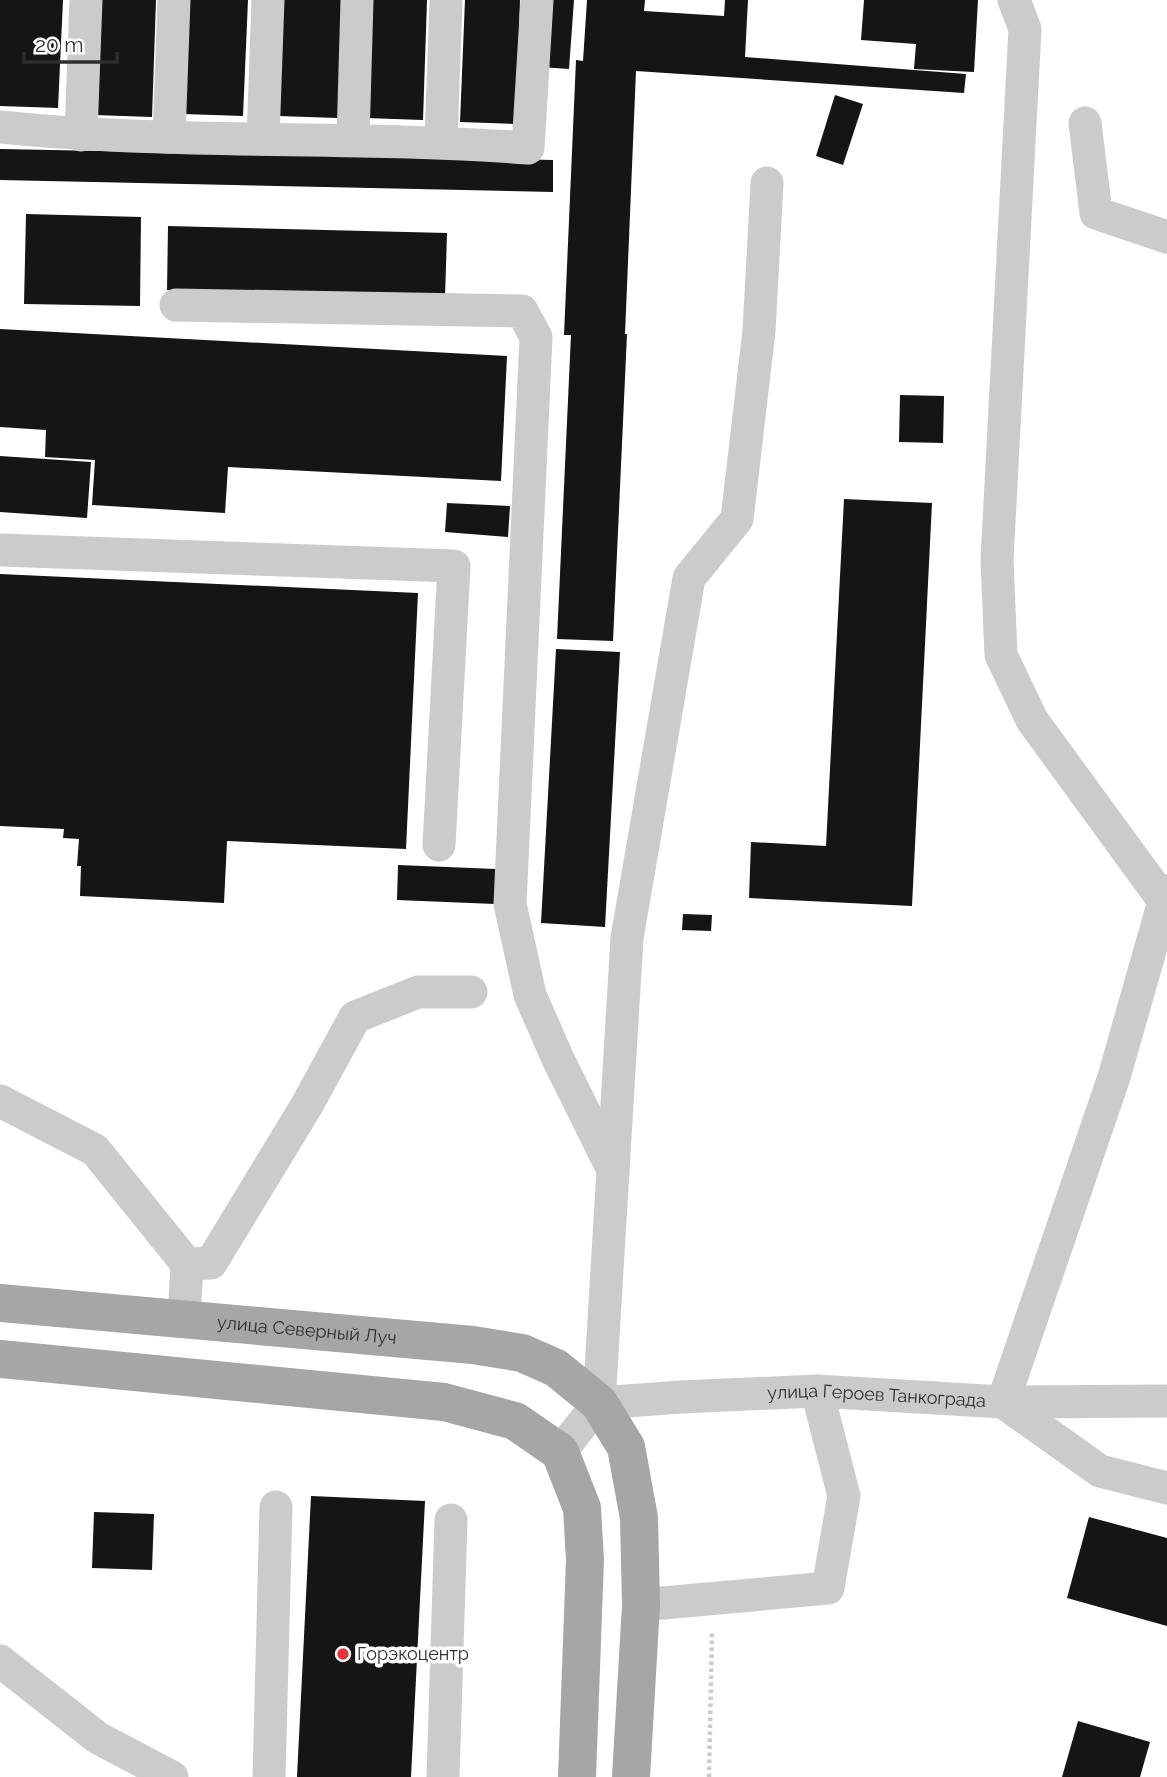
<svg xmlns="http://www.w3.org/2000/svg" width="1167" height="1777" font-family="Raleway,sans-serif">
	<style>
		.building { fill: #151515 }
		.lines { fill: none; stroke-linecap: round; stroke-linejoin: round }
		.path { stroke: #cbcbcb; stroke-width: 4.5; stroke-dasharray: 3.5 3.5; stroke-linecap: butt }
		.minor { stroke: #cbcbcb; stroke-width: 33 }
		.major { stroke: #a6a6a6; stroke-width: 38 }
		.poi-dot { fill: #df363f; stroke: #fff; stroke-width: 2.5 }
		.labels { text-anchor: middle; stroke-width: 7; stroke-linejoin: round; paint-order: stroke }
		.street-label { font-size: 18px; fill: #2e2e2e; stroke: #fff }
		.poi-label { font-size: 18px; fill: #2e2e2e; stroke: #fff; text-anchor: start }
	</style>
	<rect width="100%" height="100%" fill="#fff"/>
	<g class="building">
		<polygon points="0,0 63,0 58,108 0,106"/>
		<polygon points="98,0 156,0 152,117 94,115"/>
		<polygon points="188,0 248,0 243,116 183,114"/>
		<polygon points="283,0 342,0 338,118 278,116"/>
		<polygon points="371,0 427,0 423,120 366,118"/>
		<polygon points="465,0 520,0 516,124 460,122"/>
		<polygon points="546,0 574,0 569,69 541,67"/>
		<polygon points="587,0 645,0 644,11 724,16 725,0 748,0 745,57 966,74 964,93 636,71 625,334 627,334 613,641 557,639 571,335 564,335 576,60 583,61"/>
		<polygon points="864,0 978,0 974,72 914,69 916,44 861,40"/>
		<polygon points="835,95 863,104 843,165 816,156"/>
		<polygon points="0,149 553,160 553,192 0,180"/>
		<polygon points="26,214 141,217 140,306 24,304"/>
		<polygon points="168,226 447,233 445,297 167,290"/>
		<polygon points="0,329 507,356 501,481 228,467 225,513 92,505 95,460 45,457 46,430 0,427"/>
		<polygon points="900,395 944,396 943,443 899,442"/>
		<polygon points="0,456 91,462 87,518 0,512"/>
		<polygon points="844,499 932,503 912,906 749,898 751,842 826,846"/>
		<polygon points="447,503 510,506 508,537 445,532"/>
		<polygon points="0,574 418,593 406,849 227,841 224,903 80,896 81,866 77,866 79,839 63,838 64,829 0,826"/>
		<polygon points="556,649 620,652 605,927 541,923"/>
		<polygon points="398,865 496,869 495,904 397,900"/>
		<polygon points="683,914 712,915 711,931 682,930"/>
		<polygon points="311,1496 425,1501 411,1777 297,1777"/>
		<polygon points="94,1512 154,1514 152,1570 92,1568"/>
		<polygon points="1089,1517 1167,1538 1167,1626 1067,1598"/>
		<polygon points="1078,1721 1150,1742 1140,1777 1062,1777"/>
	</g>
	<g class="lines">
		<polyline class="path" points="709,1777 712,1631"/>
		<g class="minor">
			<polyline points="1014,0 1025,29 997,560 1001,655 1032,720 1164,901"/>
			<polyline points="1085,123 1096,213 1167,237"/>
			<path d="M0,127C175,145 352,135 528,148L537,0"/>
			<polyline points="81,135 86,0"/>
			<polyline points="169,137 174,0"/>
			<polyline points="263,139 268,0"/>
			<polyline points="353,140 357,0"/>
			<polyline points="441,142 446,0"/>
			<polyline points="176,305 522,311 536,337 510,904 530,995 558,1059 613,1170"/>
			<polyline points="0,550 454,566 439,845"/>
			<polyline points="0,1101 95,1150 187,1264"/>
			<polyline points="184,1320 187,1264 211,1263 307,1105 355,1017 418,992 471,992"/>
			<polyline points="1003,1402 1100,1471 1167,1488"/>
			<polyline points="1003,1402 1167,1401"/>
			<path id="s1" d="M599,1403L681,1397L817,1391L1003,1402L1114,1077L1167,891"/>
			<polyline points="560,1452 599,1403 627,938 689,578 737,519 759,331 767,183"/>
			<polyline points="641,1605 828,1588 844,1496 817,1391"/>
			<polyline points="0,1661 98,1738 172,1777"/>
			<polyline points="269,1777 276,1507"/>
			<polyline points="443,1777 451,1520"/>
		</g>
		<g class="major">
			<path id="s2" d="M0,1303L473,1345L522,1353L556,1368L599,1403L626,1447L639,1518L641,1605L631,1777"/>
			<polyline points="0,1359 444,1402 515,1421 560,1452 582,1508 585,1560 577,1777"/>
		</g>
	</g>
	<circle class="poi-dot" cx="343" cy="1654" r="7"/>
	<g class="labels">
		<g class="street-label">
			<text dy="6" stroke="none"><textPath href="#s2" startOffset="308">улица Северный Луч</textPath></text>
			<text dy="6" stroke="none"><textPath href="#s1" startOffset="278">улица Героев Танкограда</textPath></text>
		</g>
		<g class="poi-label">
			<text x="357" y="1660">Горэкоцентр</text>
		</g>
	</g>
	<path d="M24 52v10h93v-10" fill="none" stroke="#2e2e2e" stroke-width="3.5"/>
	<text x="35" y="52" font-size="21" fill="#2e2e2e" stroke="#ffffff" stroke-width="5" paint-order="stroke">20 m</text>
</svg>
